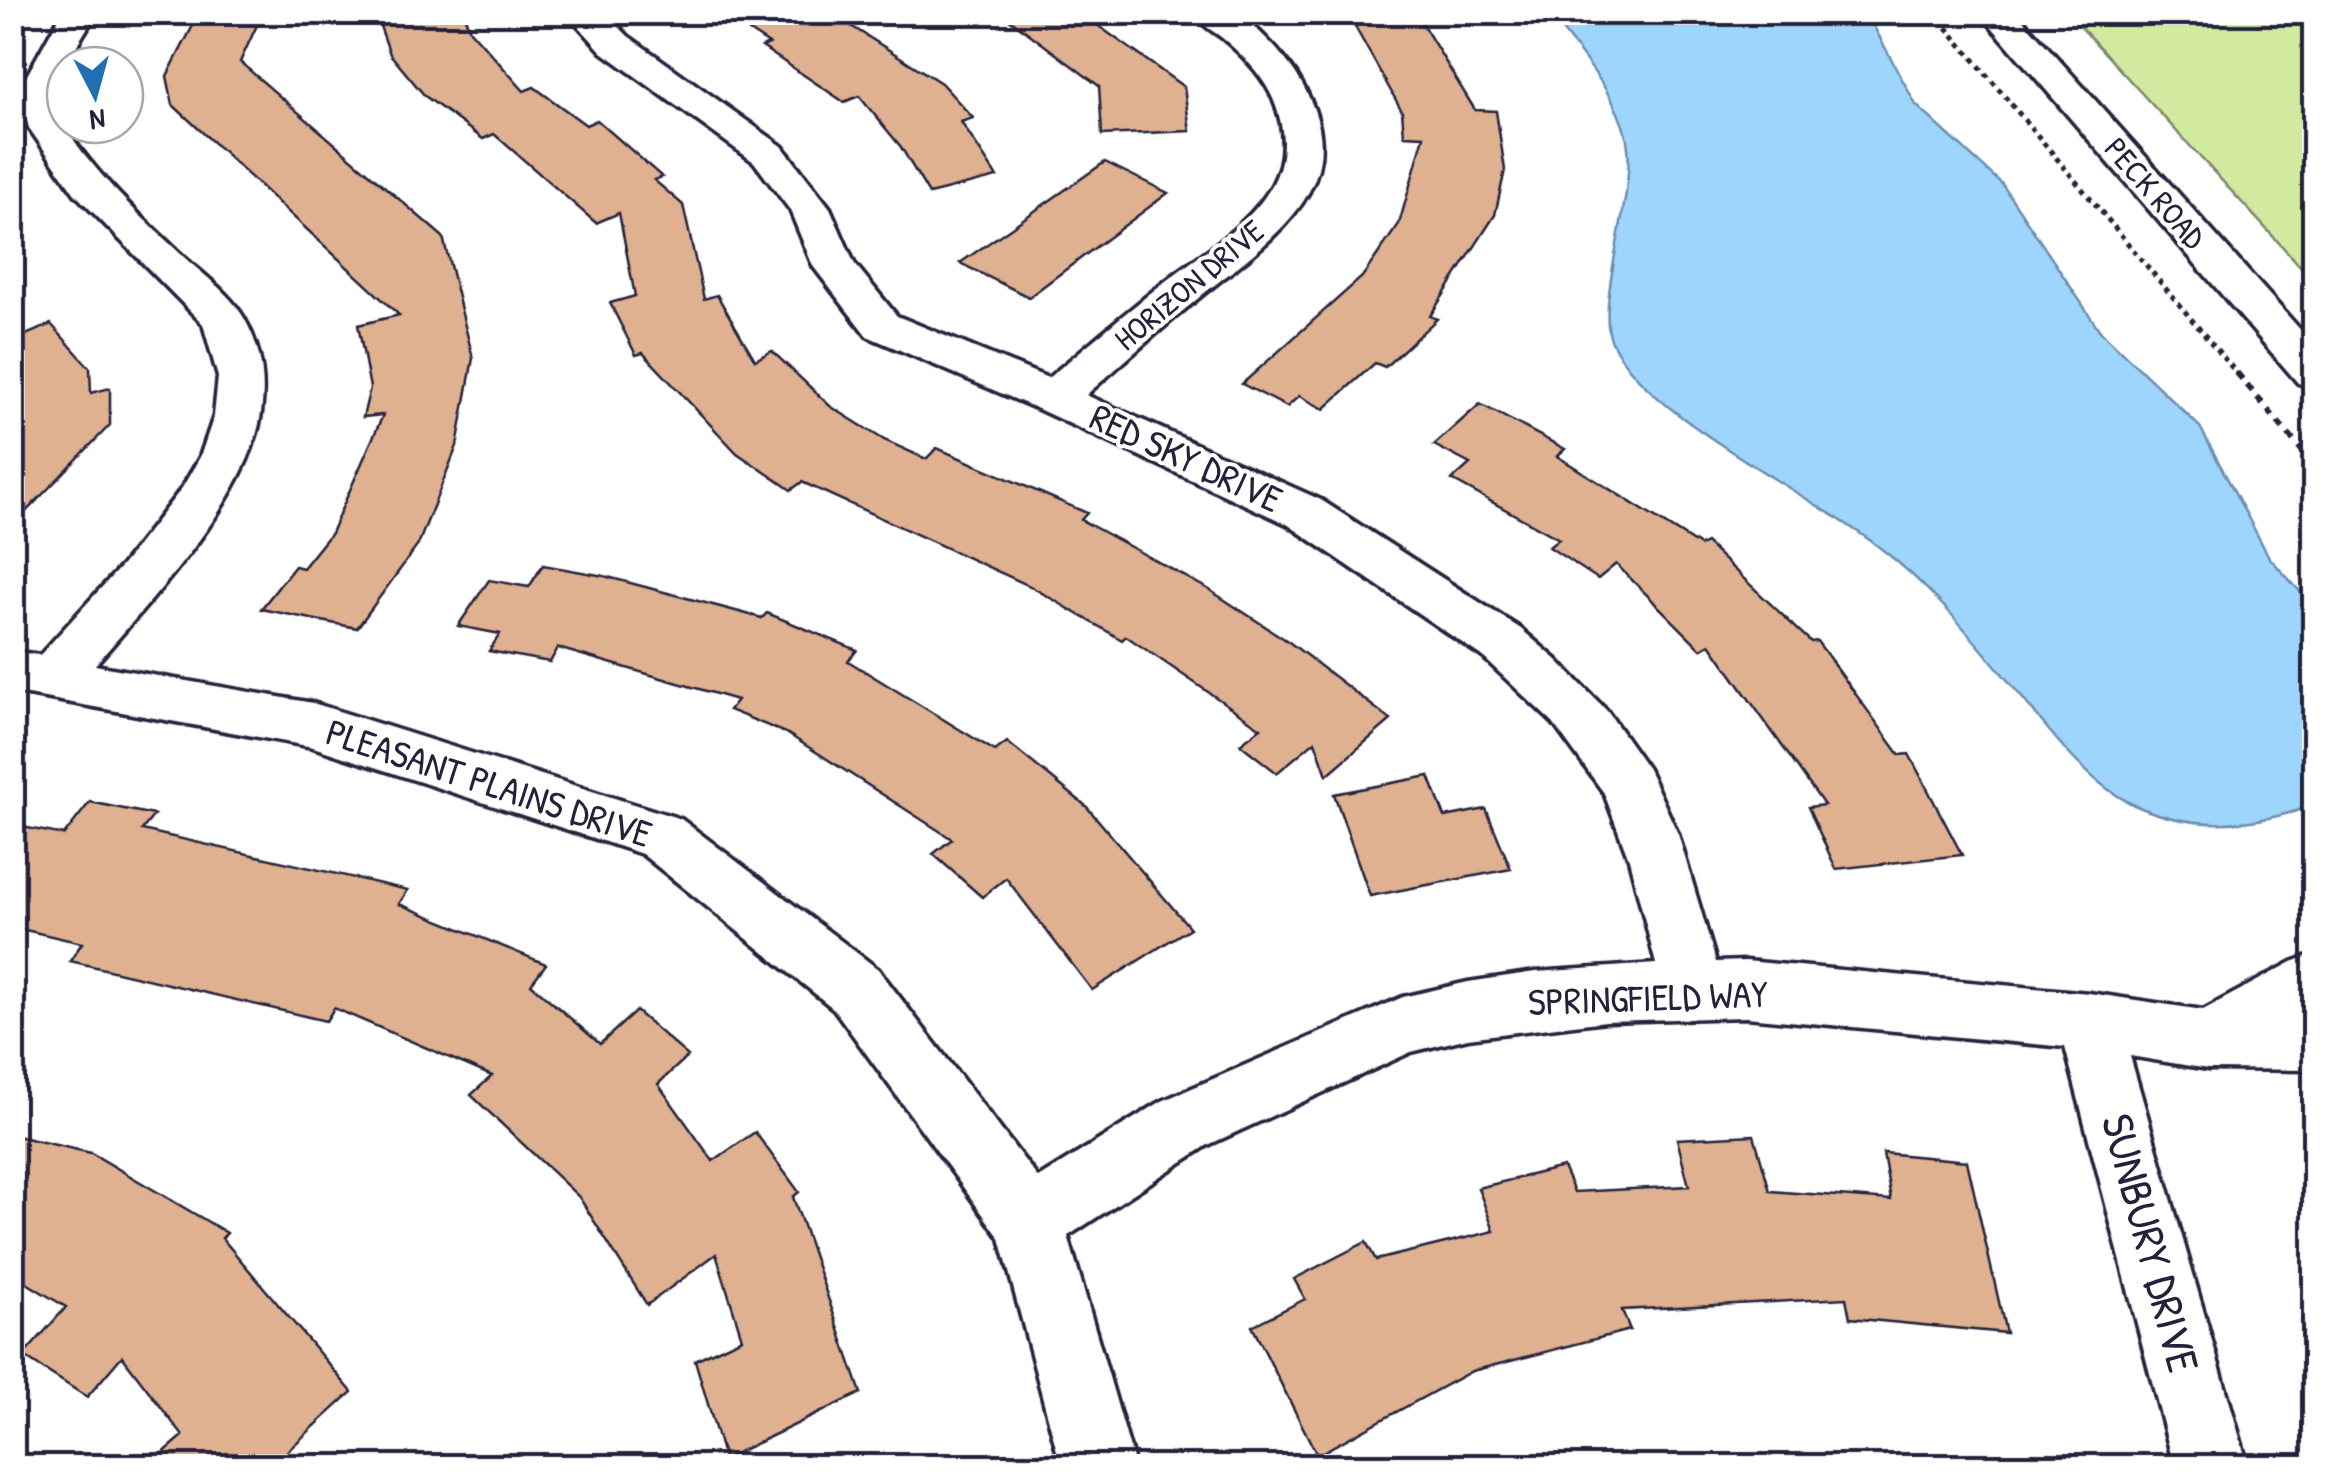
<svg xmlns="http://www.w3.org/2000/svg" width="2327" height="1479" font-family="'Patrick Hand',sans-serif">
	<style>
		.green { fill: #d1ea9f; stroke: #7a866d; stroke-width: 2.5 }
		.water { fill: #9dd5fc; stroke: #6c8daf; stroke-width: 2.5 }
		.building { fill: #e0b191; stroke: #22223b; stroke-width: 2.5 }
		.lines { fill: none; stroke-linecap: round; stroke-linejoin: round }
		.minor-casing { stroke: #22223b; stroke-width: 7 }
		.tertiary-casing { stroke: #22223b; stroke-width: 7 }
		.path-far1 { stroke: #22223b; stroke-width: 5; stroke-dasharray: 5 5; stroke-linecap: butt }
		.path { stroke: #22223b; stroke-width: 6; stroke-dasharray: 8 8; stroke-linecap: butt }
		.minor { fill: #fff; fill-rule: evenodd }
		.tertiary { fill: #fff; fill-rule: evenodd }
		.labels { text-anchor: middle; stroke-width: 8; stroke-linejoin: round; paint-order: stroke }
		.far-street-label { font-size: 32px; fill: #22223b; stroke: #fff }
		.street-label { font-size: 38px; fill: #22223b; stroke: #fff }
		.near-street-label { font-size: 45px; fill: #22223b; stroke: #fff }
	</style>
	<rect width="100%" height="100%" fill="#fff"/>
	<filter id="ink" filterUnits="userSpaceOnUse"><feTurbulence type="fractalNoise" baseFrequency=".01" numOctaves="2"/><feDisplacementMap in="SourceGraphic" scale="20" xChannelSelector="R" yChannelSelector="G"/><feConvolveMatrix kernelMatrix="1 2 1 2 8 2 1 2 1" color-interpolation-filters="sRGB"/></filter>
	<g filter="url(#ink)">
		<polygon class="green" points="2068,13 2314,13 2314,281"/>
		<path class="water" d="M1861,12L1872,23L1916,105L2002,184L2100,331L2200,427L2269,557L2314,607V805C2254,827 2192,832 2132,804C2085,781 2052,733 2019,694C1975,641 1934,589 1879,547C1810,493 1647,418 1612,342C1594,303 1637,195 1627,140C1617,92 1577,51 1549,13Z"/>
		<g class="building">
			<polygon points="200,12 263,12 240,62 443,237 473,358 457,446 418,545 357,628 261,609 295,566 303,568 331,533 383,415 363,417 370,388 358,325 399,315 173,105 167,76"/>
			<polygon points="375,12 463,12 470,30 524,91 534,87 586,125 597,120 662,177 654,180 683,205 704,299 717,295 755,360 772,351 830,406 884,440 926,459 937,448 1087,513 1081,520 1208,589 1289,642 1391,720 1327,775 1315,741 1277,773 1240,744 1261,728 1126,636 1122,640 1030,586 802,482 791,490 737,453 643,353 636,355 610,303 635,296 619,213 596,223 494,134 483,139 425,96 390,54"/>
			<polygon points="720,12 829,12 941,83 973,118 961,122 997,177 929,194 901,147 859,96 844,102 762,47 769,44"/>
			<polygon points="1000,12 1079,12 1184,87 1190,131 1102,135 1099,86"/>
			<polygon points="1397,12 1415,12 1475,110 1496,111 1505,170 1495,215 1430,316 1437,319 1385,367 1375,363 1324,409 1299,396 1287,407 1242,384 1362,277 1399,224 1424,136 1404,135 1402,111 1354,25"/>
			<polygon points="1105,162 1168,193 1029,297 960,263"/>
			<polygon points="51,324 90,368 91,393 110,388 110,425 12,526 12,341"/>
			<polygon points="1480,404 1565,449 1557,456 1700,546 1706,543 1811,642 1817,641 1900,755 1909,754 1962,855 1836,869 1808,807 1824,805 1710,644 1701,649 1616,564 1598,579 1549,547 1559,539 1452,480 1470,464 1434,445"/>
			<polygon points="543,565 604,576 762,618 767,613 857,650 848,661 995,751 1007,742 1086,806 1190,928 1092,990 1006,878 982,897 933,854 952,839 788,734 729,710 737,700 558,648 550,662 489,651 500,634 458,626 489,580 529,587"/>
			<polygon points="1429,776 1445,817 1486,809 1511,869 1370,896 1334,794"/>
			<polygon points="90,802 154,815 142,830 408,890 399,904 546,964 531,984 600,1044 636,1011 688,1056 658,1084 713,1161 755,1132 799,1192 793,1197 861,1393 724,1459 695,1360 742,1338 716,1254 647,1305 579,1197 471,1095 492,1076 334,1008 326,1021 70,961 82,943 12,927 12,825 64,835"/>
			<polygon points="12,1135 91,1153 227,1233 222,1238 352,1392 271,1466 148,1466 183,1436 122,1356 87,1397 23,1356 66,1307 12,1274"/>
			<polygon points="1754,1135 1770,1191 1891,1200 1883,1153 1967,1161 2006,1333 1850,1318 1846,1298 1622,1310 1630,1330 1472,1371 1317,1455 1252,1326 1305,1299 1294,1279 1366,1242 1376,1260 1494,1231 1478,1188 1563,1167 1574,1192 1689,1186 1677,1139"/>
		</g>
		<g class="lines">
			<defs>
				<path id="minor" d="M62,12H97C81,39 63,63 60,93C58,118 73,141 89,160C118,196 152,227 185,258C205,276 230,294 244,318C261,348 266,378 261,413C249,498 150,601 95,665L313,703L681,819L878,969L1038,1178L1162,1101L1403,997L1468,982L1535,972L1656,964L1629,859L1604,793L1553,723L1483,657L1287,524L1038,409L867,336L813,266L790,210L754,162L602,52L566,12H604L628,36L782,146L830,208L854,263L897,316L1048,378C1088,345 1126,312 1167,280C1225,235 1311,192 1274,101C1264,76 1242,54 1221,37C1210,29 1199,23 1192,12C1204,12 1218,10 1230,12C1249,16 1285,57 1296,74C1367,184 1271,238 1196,300C1159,330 1123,363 1086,395L1321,500L1521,629L1557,660L1607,711L1648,769L1678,834L1716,962L1746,961L2089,993L2203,1010L2292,962L2314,954V1070L2208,1069L2130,1056L2248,1466H2174L2065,1047L1746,1017L1606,1021L1468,1038L1411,1052L1208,1145L1068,1236L1135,1466H1061L1000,1238L834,1009L642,854L313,747L12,692V651L40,655L123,564L182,488L200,457L214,416L218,377L203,324L75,194L29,128L22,103L25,79Z"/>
				<polygon id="tertiary" points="1979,12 2016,12 2314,345 2314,388 2298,383"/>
			</defs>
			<use href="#minor" class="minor-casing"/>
			<use href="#tertiary" class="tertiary-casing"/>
			<polyline class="path-far1" points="1934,12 2239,376"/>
			<polyline class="path" points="2237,373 2314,465"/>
			<use href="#minor" class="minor"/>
			<use href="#tertiary" class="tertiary"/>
		</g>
	</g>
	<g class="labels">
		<g class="far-street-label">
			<text transform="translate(2155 193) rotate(49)" y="11">PECK ROAD</text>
			<text transform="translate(1189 285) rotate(-40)" y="11">HORIZON DRIVE</text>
		</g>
		<g class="street-label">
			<text transform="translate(1186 458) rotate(25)" y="13">RED SKY DRIVE</text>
			<text transform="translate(489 783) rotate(18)" y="13">PLEASANT PLAINS DRIVE</text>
			<text transform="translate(1648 998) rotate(-2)" y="13">SPRINGFIELD WAY</text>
		</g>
		<g class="near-street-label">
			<text transform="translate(2151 1243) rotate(75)" y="16">SUNBURY DRIVE</text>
		</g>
	</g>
	<rect width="2327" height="1479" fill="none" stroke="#fff" stroke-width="50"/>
	<rect x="25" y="25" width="2277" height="1429" fill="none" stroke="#22223b" stroke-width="4" filter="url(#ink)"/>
	<g transform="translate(95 95) rotate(174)"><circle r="48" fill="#ffffff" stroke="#a7a7b1" stroke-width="2.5"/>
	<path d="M0-8L18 38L0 25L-18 38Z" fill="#1f6fb2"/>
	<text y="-15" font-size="28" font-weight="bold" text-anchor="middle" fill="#22223b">N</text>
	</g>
</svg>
